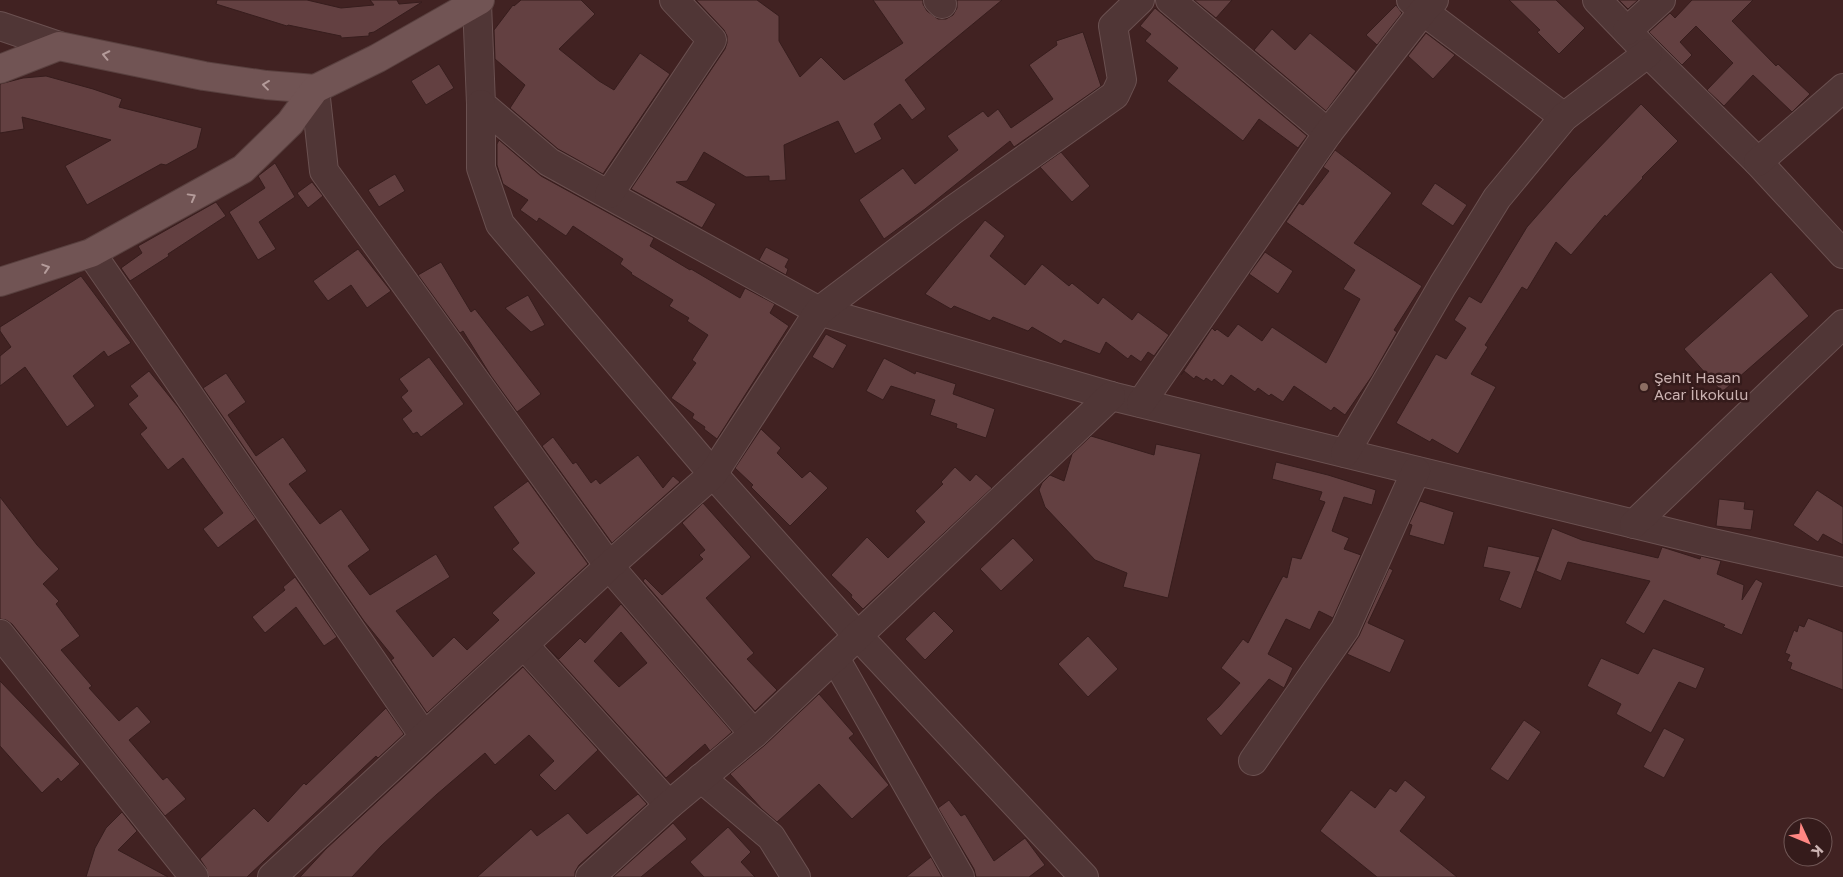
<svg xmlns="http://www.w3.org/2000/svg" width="1843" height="877" font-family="'Golos Text',sans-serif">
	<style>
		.building { fill: #634041; stroke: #371d1d; fill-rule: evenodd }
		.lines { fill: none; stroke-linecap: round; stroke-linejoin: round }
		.minor-casing { stroke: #6b5151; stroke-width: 30 }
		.major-casing { stroke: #59403f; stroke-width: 30 }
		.minor { stroke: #503636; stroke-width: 28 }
		.major { stroke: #715454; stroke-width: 28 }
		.oneway { stroke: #b49b9a }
		.education-dot { fill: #8d6e63; stroke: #351b1b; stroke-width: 2 }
		.labels { text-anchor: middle; stroke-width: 5; stroke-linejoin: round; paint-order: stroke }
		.poi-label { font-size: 15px; fill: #cbb3b2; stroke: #351b1b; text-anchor: start }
	</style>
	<rect width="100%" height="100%" fill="#412222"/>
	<g class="building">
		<polygon points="217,0 307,0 341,8 374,5 370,0 397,0 399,4 422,2 374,32 369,33 369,36 341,38 341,36 288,25 287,26 216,4"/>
		<polygon points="521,0 581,0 595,14 559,49 599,81 614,90 640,53 670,74 603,174 558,149 510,108 525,85 495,59 494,30 513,5 514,6"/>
		<polygon points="696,0 757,0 779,16 779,41 800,77 821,57 844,80 903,43 873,0 923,0 923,4 927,11 938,19 946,19 953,15 957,8 957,0 1002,0 905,80 926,109 912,120 900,104 874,124 882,139 855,154 838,121 784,145 786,180 769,181 769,176 746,177 704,152 687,181 676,182 716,204 702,228 631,189 725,49 727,43 727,36 724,30"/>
		<polygon points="1194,0 1232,0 1216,18"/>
		<polygon points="1509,0 1556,0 1585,28 1559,54 1537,32 1540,30"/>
		<polygon points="1619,0 1638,0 1628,9"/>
		<polygon points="1692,0 1753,0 1732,21 1776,66 1778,64 1810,94 1792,112 1753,75 1724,106 1707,90 1733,63 1696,26 1680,42 1692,55 1682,65 1649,32 1670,13 1675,18"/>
		<polygon points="1396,5 1402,13 1377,45 1366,35"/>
		<polygon points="1155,8 1307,136 1298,148 1259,119 1243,141 1167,81 1178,68 1145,41 1151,34 1140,26"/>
		<polygon points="1272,29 1295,50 1310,33 1356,71 1326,111 1254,50"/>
		<polygon points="1083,32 1101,86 1014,147 1010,141 925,209 884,239 859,200 903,168 915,184 958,150 947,136 983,111 988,117 998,109 1011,128 1053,99 1029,65 1057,45 1056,41"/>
		<polygon points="1426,33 1455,55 1433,79 1408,56"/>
		<polygon points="439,64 454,88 426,105 411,81"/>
		<polygon points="46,76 93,89 122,99 119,107 202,128 197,148 166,165 161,164 87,205 65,166 111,140 22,117 24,129 0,133 0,84 23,78"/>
		<polygon points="1641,104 1678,141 1642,177 1643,178 1606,217 1605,215 1571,255 1556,242 1527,290 1522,287 1485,345 1488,347 1471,374 1496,387 1458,454 1432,439 1430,442 1396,423 1436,354 1446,359 1466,328 1454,320 1469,296 1481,303 1527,227 1570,178"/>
		<polygon points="499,140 541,176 654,238 650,246 690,270 691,269 740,298 745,288 775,304 770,313 789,326 717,439 704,429 705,427 692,418 694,414 671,398 696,363 692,360 708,335 687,321 689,318 669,306 673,300 631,274 632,273 620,264 623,259 573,226 566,236 539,218 537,222 520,210 528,200 503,184 497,165 497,144"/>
		<polygon points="1335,150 1392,193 1354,243 1422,286 1394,330 1397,332 1372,376 1345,415 1334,407 1331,411 1294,386 1283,402 1271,394 1269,396 1258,388 1255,392 1231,375 1223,386 1214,379 1212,382 1206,378 1204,381 1196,376 1194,379 1184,371 1181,375 1212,328 1215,331 1217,329 1228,337 1238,324 1262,341 1272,327 1326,363 1360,299 1343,289 1355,270 1286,222 1299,203 1303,205 1329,171 1323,167"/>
		<polygon points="1061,152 1090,186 1072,202 1040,167"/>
		<polygon points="275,163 295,197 259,222 276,249 258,260 229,212 265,188 258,176"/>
		<polygon points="395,174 405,191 379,207 368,190"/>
		<polygon points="312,182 323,196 308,208 297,193"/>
		<polygon points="1435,183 1467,205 1453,226 1421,204"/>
		<polygon points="216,202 226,216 168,254 169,256 130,281 121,268 142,253 138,246"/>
		<polygon points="985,220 1005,236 990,256 1025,285 1042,264 1069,286 1072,283 1098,304 1103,297 1132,320 1138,312 1169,335 1154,356 1148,352 1141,362 1131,355 1128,359 1106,342 1100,354 1064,340 1061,344 1032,327 1028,331 993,317 990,321 954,306 951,309 925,294"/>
		<polygon points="766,247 789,259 785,267 788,269 786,275 759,260"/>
		<polygon points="358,249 391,291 367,308 351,285 328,301 313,281"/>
		<polygon points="1265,252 1293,271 1278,294 1249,274"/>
		<polygon points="441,262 471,312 475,309 541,394 517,412 491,376 463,331 460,333 418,275"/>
		<polygon points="1771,272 1809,316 1722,392 1684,349"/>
		<polygon points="81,276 131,343 108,357 104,351 73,376 95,406 67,427 25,367 0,386 0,356 11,347 0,331 0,327"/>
		<polygon points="528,295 545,325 531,332 505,308"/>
		<polygon points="826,334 847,345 833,369 812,357"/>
		<polygon points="429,357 464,404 421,437 417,432 413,434 402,419 412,411 401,397 408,391 399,379"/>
		<polygon points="884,358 915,374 916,371 956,384 953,394 995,409 986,438 956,428 957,424 930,415 935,400 891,386 883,400 866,391"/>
		<polygon points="149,371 178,407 256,519 218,548 203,529 223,513 183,458 168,470 140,434 147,428 128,404 138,396 130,386"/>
		<polygon points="226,373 246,402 228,415 256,456 283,437 307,471 289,484 320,524 341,509 370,550 348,566 370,595 436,554 450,577 396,611 433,657 454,637 467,650 499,620 492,613 535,573 512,549 519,543 493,507 528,481 588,564 427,713 391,660 394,658 364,621 203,388"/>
		<polygon points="761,429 781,448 777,453 802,478 810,471 828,488 790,526 751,487 753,485 735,468"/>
		<polygon points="1091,436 1154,455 1156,444 1201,454 1168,598 1123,587 1127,573 1095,560 1045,507 1039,490 1042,483 1050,475 1064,481 1072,454"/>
		<polygon points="553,437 573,464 576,462 591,483 596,479 600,484 638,455 663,488 673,476 680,482 612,543 542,446"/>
		<polygon points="1276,462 1328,475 1376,490 1372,505 1344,497 1332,531 1349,538 1344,549 1361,555 1333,618 1319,611 1310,630 1286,619 1268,654 1293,668 1284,688 1269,679 1221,736 1206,719 1219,707 1240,683 1221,668 1243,639 1248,643 1283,576 1287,578 1292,557 1301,559 1325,502 1319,500 1322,492 1272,479"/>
		<polygon points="955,467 970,481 976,474 992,488 863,609 851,597 852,595 831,575 867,537 888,558 925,522 915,511 943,484 941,482"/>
		<polygon points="1817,490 1843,507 1843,545 1823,534 1818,542 1793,525"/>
		<polygon points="0,497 37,545 59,569 43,584 59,601 56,604 80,636 61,650 92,686 89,688 119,721 137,706 151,722 129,740 163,780 167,777 186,799 165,816 12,624 6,620 0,619"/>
		<polygon points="1719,499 1745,502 1744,509 1754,510 1751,530 1716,526"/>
		<polygon points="1420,501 1454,512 1444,545 1409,535 1412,525 1409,524"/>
		<polygon points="703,503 751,557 706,598 754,653 747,659 777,690 755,711 643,581 645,578 662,595 703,559 699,555 705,550 682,523"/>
		<polygon points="1552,528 1582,540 1658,558 1662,547 1700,559 1701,556 1721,561 1717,574 1744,585 1742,600 1756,579 1763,583 1742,635 1723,627 1725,625 1664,600 1644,634 1625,623 1650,581 1568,562 1561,581 1536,571"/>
		<polygon points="1013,538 1034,560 1001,591 980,569"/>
		<polygon points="1488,546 1540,557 1521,609 1499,600 1510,572 1483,567"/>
		<polygon points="1389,568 1393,570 1368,623 1405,640 1390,673 1347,654 1359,636"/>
		<polygon points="295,577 337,637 324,646 296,607 265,633 252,617 285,590 283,587"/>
		<path d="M621,604L732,732L710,751L705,744L666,778L546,646L559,659L580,638L585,643ZM621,632L647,663L619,687L594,661Z"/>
		<polygon points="934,611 954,631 925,660 905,639"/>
		<polygon points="1808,618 1843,632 1843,690 1790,669 1792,663 1787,661 1790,655 1785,653 1794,630 1797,632 1799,625 1804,627"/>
		<polygon points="1088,636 1118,669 1088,697 1058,664"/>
		<polygon points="1653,648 1705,668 1696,689 1679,682 1651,733 1616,714 1621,704 1587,686 1601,658 1638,674"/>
		<polygon points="523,667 598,750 555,791 539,775 554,761 529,735 495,765 485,753 436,795 381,846 352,877 300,877 326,849"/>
		<polygon points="0,681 80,764 61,782 58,778 42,793 0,746"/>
		<polygon points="819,694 854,734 849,738 889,785 852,819 819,784 777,822 762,809 730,774 765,745"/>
		<polygon points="386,708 404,734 378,758 376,756 247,877 209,877 206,868 200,859 254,808 268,822 304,783 306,785"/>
		<polygon points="1524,720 1541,732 1508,781 1490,769"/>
		<polygon points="1664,728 1685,739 1664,778 1643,767"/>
		<polygon points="1405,780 1426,797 1400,831 1457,877 1377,877 1320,831 1351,790 1375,808 1390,788 1396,792"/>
		<polygon points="638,794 647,804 579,865 575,872 575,877 477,877 531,829 537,836 568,813 587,834"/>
		<polygon points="949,800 961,816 965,814 994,861 1025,838 1045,865 1029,877 976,877 974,869 938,808"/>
		<polygon points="122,812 137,831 118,850 168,877 86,877 95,848 106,828"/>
		<polygon points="673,823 687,839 641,877 613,877"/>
		<polygon points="728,827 751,852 741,862 755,877 704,877 690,862"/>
		<polygon points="931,857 942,877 906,877"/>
	</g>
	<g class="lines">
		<defs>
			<g id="minor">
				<polyline points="475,0 477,3 481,104 549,162 819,311 1111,396 1704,541 1843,572"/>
				<polyline points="938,0 942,4"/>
				<polyline points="1170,0 1328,133"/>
				<polyline points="1411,0 1423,11 1564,117"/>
				<polyline points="1597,0 1648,53 1758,162 1843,254"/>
				<polyline points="0,26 59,46"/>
				<polyline points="1627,31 1661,0"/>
				<polyline points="315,89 324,171 609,566 754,734"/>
				<polyline points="481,104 481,168 500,224 713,474 858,636 1084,877"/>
				<polyline points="1758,162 1843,88"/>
				<polyline points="609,194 712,40 674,0"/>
				<polyline points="91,253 424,736"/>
				<polyline points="1141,403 1328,133 1423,11 1434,0"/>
				<polyline points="1345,453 1443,285 1497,198 1564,117 1648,53"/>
				<polyline points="1634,524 1843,324"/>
				<polyline points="0,634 194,877"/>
				<polyline points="524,645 669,805"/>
				<polyline points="835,658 960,877"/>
				<polyline points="1253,761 1345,629 1416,471"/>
				<polyline points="701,778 771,837 796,877"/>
				<polyline points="272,877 609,566 713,474 819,311 953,210 1115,95 1122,80 1113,26 1140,0"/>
				<polyline points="590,877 669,805 754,734 1111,396"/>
			</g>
			<g id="major">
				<polyline points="0,69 59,46 204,76 266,85 315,89"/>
				<polyline points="0,282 91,253 243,169 290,123 315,89 378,58 480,0"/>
			</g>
		</defs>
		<use href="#minor" class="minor-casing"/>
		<use href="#major" class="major-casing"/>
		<use href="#minor" class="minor"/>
		<use href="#major" class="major"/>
	</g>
	<defs><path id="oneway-chevron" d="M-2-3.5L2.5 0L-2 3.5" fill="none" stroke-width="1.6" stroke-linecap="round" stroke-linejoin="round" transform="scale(1.25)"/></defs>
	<g class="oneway">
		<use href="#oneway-chevron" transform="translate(106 55) rotate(-168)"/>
		<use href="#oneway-chevron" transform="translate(266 85) rotate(-173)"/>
		<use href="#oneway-chevron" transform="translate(192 197) rotate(-29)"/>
		<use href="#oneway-chevron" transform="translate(46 268) rotate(-18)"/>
	</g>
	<circle class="education-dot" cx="1644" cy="387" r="5"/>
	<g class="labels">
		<g class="poi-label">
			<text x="1654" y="383">Şehit Hasan<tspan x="1654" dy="17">Acar İlkokulu</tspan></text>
		</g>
	</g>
	<g transform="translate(1808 842) rotate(134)"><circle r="24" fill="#351b1b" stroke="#715857"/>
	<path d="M0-4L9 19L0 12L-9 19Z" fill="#ff8783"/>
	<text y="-8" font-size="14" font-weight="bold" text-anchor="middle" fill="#cbb3b2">K</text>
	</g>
</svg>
